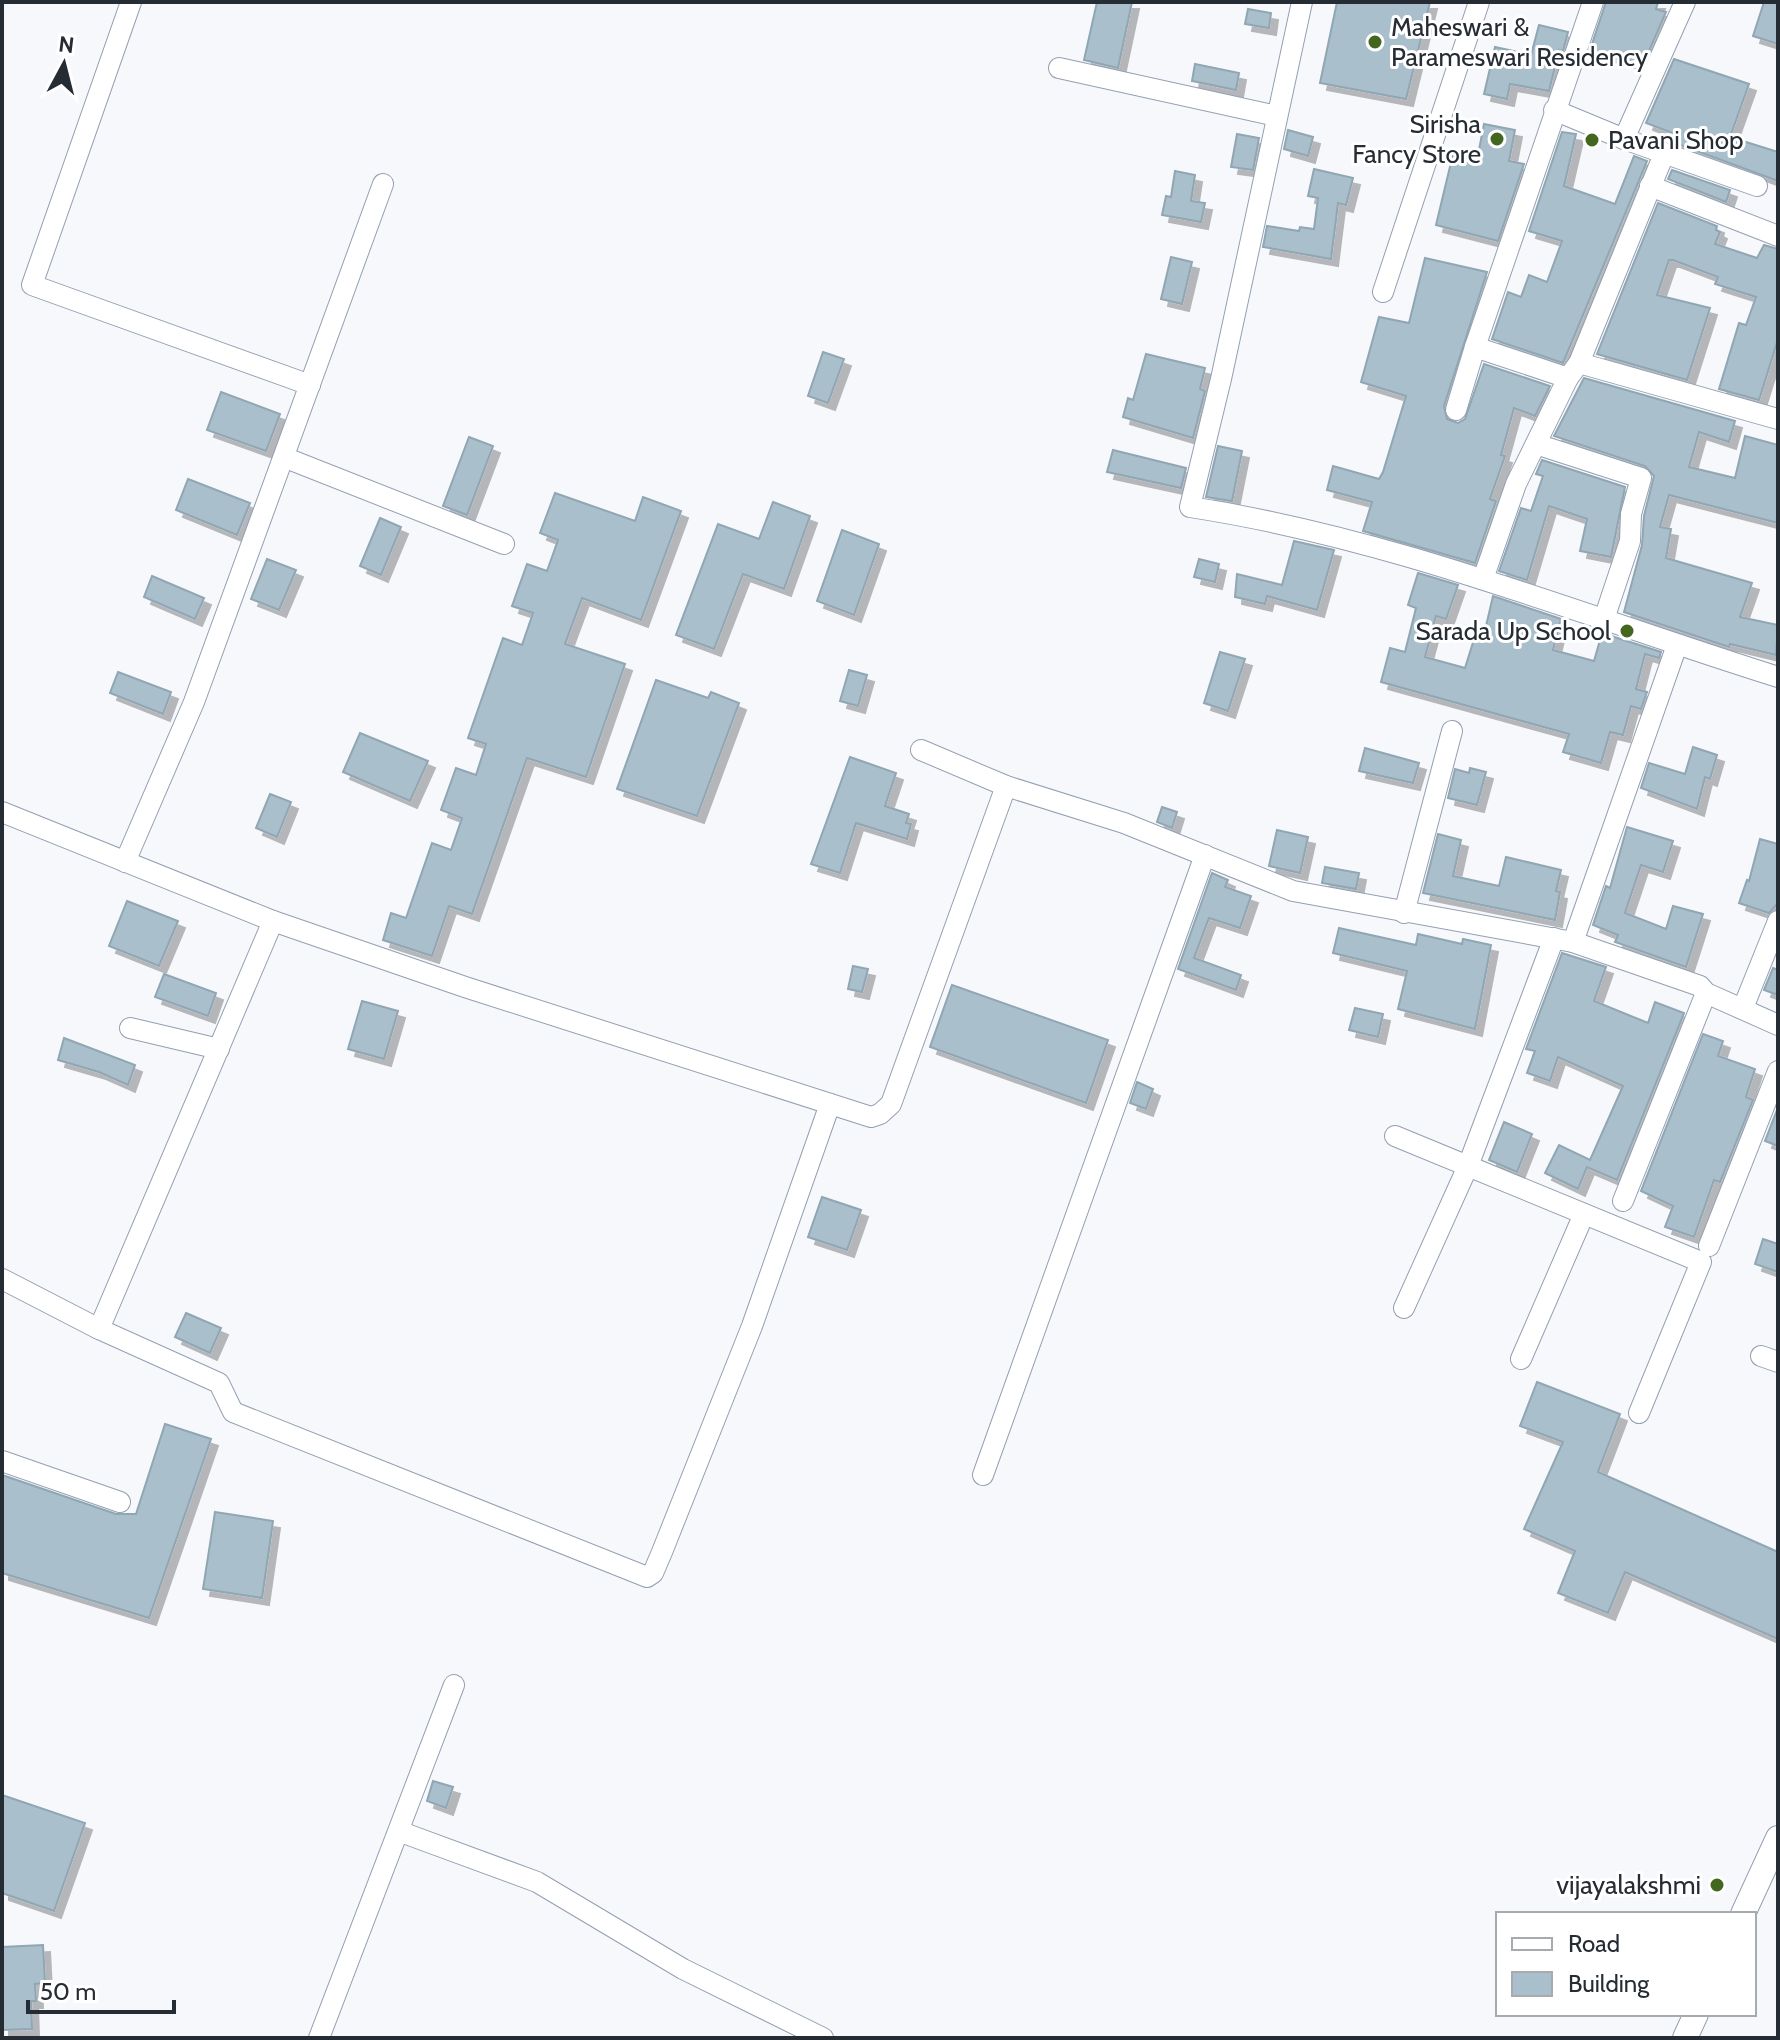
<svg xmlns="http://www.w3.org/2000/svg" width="1780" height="2040" font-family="Cabin,sans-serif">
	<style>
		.building { fill: #a9bfcb; stroke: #90a6b2; stroke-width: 2; filter: url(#shadow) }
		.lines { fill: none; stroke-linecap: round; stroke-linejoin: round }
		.minor-casing { stroke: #93a0b2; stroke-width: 22 }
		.major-casing { stroke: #93a0b2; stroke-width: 26 }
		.minor { stroke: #fff; stroke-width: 20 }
		.major { stroke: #fff; stroke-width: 24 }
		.poi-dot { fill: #44671f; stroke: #fff; stroke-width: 3 }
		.labels { text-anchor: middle; stroke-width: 6; stroke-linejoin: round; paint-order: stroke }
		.poi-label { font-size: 26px; fill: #262c33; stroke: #fff; text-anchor: end }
	</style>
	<defs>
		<filter id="shadow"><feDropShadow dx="7" dy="7" stdDeviation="0" flood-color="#0004"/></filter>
	</defs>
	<rect width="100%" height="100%" fill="#f6f8fc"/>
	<g class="building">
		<polygon points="1097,2 1132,2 1118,68 1084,60"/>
		<polygon points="1337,2 1430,2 1406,99 1320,83"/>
		<polygon points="1606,2 1658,2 1656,9 1666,12 1643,65 1590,50"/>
		<polygon points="1764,2 1778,2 1778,44 1753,36"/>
		<polygon points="1248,9 1271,13 1269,28 1245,24"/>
		<polygon points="1539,25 1568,32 1563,51 1559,50 1549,91 1510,84 1507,99 1484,94 1495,47 1531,55"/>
		<polygon points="1674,59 1749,84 1730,137 1778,152 1778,181 1675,143 1678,135 1646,123"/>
		<polygon points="1195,64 1239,73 1236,90 1192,81"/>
		<polygon points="1484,124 1515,130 1509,161 1524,164 1498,241 1436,225 1454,150 1478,155"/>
		<polygon points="1288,130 1313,137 1308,156 1284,149"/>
		<polygon points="1562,132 1576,134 1564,186 1615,204 1634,156 1647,161 1563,363 1492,339 1508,292 1521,297 1529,275 1547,282 1562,241 1529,231"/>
		<polygon points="1237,134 1259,138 1253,170 1231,167"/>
		<polygon points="1314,169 1353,178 1346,205 1338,203 1331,259 1263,247 1267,226 1299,231 1300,227 1314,229 1318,198 1308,196"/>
		<polygon points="1672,170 1730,190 1726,202 1668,179"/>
		<polygon points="1175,171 1195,175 1191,201 1205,203 1201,222 1162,215 1166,196 1171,197"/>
		<polygon points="1658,203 1717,226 1716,230 1720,232 1715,244 1757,258 1764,245 1778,249 1778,339 1759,400 1719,389 1739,323 1746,325 1756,297 1715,284 1718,277 1673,260 1669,260 1657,295 1710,308 1687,380 1597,354"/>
		<polygon points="1171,257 1192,262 1182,304 1161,299"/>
		<polygon points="1425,258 1487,272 1444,406 1447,419 1458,423 1465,419 1484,364 1550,386 1535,416 1514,408 1501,455 1505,456 1490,499 1496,501 1475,563 1363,531 1372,502 1327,490 1333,466 1379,479 1383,472 1406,396 1361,382 1379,317 1409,323"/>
		<polygon points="823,352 844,359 828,403 808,396"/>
		<polygon points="1146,354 1205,368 1200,389 1205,391 1193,438 1123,417 1128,398 1133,400"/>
		<polygon points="1584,378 1735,421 1729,442 1699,432 1689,467 1735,478 1745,436 1778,445 1778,523 1669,495 1660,527 1671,529 1666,558 1752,583 1740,617 1778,625 1776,655 1730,644 1729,647 1624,612 1642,545 1644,516 1654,476 1645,466 1554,436"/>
		<polygon points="221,392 280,414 266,451 207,430"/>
		<polygon points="469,437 493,446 467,515 443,506"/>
		<polygon points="1218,446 1242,451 1232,501 1206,497"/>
		<polygon points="1113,450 1186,468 1181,488 1107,472"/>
		<polygon points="1542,460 1625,487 1611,557 1580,551 1587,519 1549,506 1527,580 1499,571 1521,508 1531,511 1543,476 1536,474"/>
		<polygon points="188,479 250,503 237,535 176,510"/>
		<polygon points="555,493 635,521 643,497 681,511 641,620 582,598 565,644 625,664 586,777 527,758 472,914 449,906 432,956 383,940 391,913 406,918 432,843 451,850 462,818 441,810 456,768 476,775 486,744 468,738 503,638 522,645 533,613 512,606 527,564 547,571 558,540 540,533"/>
		<polygon points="773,502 810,516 784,589 743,574 714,649 676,635 718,524 759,539"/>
		<polygon points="380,518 401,527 381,575 360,566"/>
		<polygon points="842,530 879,544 854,615 817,601"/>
		<polygon points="1294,541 1334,550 1317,610 1267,596 1265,604 1235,597 1237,574 1282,585"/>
		<polygon points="267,559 296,570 279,610 251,599"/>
		<polygon points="1199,559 1219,564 1215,582 1194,577"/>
		<polygon points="1418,573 1458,585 1446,619 1436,616 1425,657 1465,668 1475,636 1483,639 1493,596 1561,619 1553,650 1594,661 1602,633 1661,652 1659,658 1645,654 1636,689 1647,692 1641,709 1631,706 1623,735 1610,732 1601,763 1563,752 1569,734 1381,682 1390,648 1405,652 1416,608 1408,605"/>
		<polygon points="152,576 204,598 195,619 144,597"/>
		<polygon points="1220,652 1245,659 1228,711 1204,703"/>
		<polygon points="849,670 867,675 858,706 840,701"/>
		<polygon points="118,672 171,692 163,714 110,693"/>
		<polygon points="656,680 708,698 711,692 739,703 697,816 617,789"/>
		<polygon points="360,733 428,761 410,801 343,772"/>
		<polygon points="1693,747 1717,755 1710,779 1705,777 1697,809 1641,788 1649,763 1685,774"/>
		<polygon points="1365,748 1419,763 1413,783 1359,771"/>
		<polygon points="850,757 896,773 885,806 909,814 906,823 911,824 907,839 856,823 840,873 811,864"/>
		<polygon points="1470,768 1486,772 1477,805 1448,798 1455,769 1469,773"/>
		<polygon points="270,794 291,802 277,837 256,828"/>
		<polygon points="1162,807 1177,812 1172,828 1157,822"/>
		<polygon points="1627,827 1673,841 1663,872 1641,865 1625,913 1666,929 1673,906 1703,914 1686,967 1615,942 1618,935 1593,925 1606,886 1610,888"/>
		<polygon points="1277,830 1308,837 1300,873 1269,866"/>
		<polygon points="1438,834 1461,840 1453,876 1499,886 1506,857 1561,870 1556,891 1560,892 1555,920 1423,893"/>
		<polygon points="1760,839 1778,844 1778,903 1769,913 1739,903 1747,880 1749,881"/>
		<polygon points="1325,867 1359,873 1356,889 1322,883"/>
		<polygon points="1212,873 1228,880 1225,887 1251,896 1240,928 1209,918 1194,958 1241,975 1236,990 1178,969"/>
		<polygon points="127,901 178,921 159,966 109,946"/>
		<polygon points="1339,928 1416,945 1418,934 1462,944 1463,939 1491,945 1475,1029 1398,1009 1407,971 1333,953"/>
		<polygon points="1562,953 1606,967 1594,1001 1648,1023 1655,1002 1684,1013 1617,1180 1587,1167 1578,1189 1545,1173 1559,1145 1590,1160 1623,1086 1558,1057 1550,1081 1527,1073 1535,1051 1526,1049"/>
		<polygon points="853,966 868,969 862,992 848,989"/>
		<polygon points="1773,968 1778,970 1778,995 1764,990"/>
		<polygon points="164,974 216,993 208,1016 155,997"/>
		<polygon points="952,985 1108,1040 1086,1103 930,1047"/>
		<polygon points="362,1001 398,1011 384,1059 348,1049"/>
		<polygon points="1355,1008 1383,1014 1378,1037 1349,1030"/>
		<polygon points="1703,1034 1723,1041 1718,1056 1755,1069 1746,1097 1753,1100 1720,1182 1714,1180 1694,1237 1665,1227 1673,1206 1641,1191"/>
		<polygon points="64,1038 135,1065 128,1085 99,1072 58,1060"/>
		<polygon points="1137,1082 1153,1089 1146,1109 1130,1103"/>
		<polygon points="1777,1110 1778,1110 1778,1146 1765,1141"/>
		<polygon points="1504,1122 1532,1134 1517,1172 1489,1160"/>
		<polygon points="822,1197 861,1210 847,1250 808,1237"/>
		<polygon points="1763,1239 1778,1244 1778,1272 1755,1264"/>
		<polygon points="186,1313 221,1328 210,1353 175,1337"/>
		<polygon points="1537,1382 1620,1414 1598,1472 1778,1552 1778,1639 1625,1572 1608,1613 1558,1593 1575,1551 1524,1529 1563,1442 1520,1426"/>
		<polygon points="165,1424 211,1439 149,1618 2,1573 2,1475 116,1514 136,1514"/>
		<polygon points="215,1512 273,1521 262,1598 203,1589"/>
		<polygon points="433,1781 453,1787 446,1808 427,1801"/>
		<polygon points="2,1795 85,1823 54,1911 2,1893"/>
		<polygon points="43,1945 45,1983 35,1984 36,2001 31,2001 32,2029 2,2030 2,1947"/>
	</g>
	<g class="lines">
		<defs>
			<g id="minor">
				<polyline points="131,2 32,285 310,385"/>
				<path d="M1302,2L1221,379L1190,507C1393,538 1583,616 1778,677"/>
				<polyline points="1593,2 1475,347 1568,378 1579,363 1778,419"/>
				<polyline points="1685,2 1624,139 1757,186"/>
				<polyline points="1059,68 1277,116"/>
				<polyline points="1554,110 1624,139"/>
				<polyline points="1650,186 1778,236"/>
				<polyline points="1383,292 1479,2"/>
				<polyline points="1579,363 1664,154"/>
				<polyline points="1456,410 1475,347"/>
				<polyline points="1536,444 1641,478 1631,514 1630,541 1604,619"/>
				<polyline points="286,458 504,544"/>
				<polyline points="1483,579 1516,484 1568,378"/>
				<polyline points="921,750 1006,786 1124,823 1293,891 1573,942 1677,645"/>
				<polyline points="2,812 273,921 465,987 871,1117 880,1114 891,1104 1006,786"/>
				<polyline points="125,862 194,702 383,184"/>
				<polyline points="1404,913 1452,731"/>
				<polyline points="1573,942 1700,986 1706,993 1778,1025"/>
				<polyline points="1743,1008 1778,921"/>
				<polyline points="130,1028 219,1049"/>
				<polyline points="1395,1136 1701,1262 1639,1413"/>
				<polyline points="1623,1201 1706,993"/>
				<polyline points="1709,1246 1778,1071"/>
				<polyline points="2,1279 99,1329 219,1383 233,1412 647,1577 653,1573 662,1552 752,1326 830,1104"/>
				<polyline points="1404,1308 1468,1166 1554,938"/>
				<polyline points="99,1329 273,921"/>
				<polyline points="1761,1356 1778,1362"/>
				<polyline points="1521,1359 1584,1214"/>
				<polyline points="2,1461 120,1502"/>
				<polyline points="983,1475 1205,855"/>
				<polyline points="401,1832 537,1882 683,1969 823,2038"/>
				<polyline points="319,2038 454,1685"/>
			</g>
			<g id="major">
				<polyline points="1743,1914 1778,1838"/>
				<polyline points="1685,2038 1696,2014"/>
			</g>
		</defs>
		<use href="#minor" class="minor-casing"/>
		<use href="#major" class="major-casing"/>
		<use href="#minor" class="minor"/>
		<use href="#major" class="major"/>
	</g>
	<g class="poi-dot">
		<circle cx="1375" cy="42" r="8"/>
		<circle cx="1497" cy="139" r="8"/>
		<circle cx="1592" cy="140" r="8"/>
		<circle cx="1627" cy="631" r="8"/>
		<circle cx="1717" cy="1885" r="8"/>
	</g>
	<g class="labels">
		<g class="poi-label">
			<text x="1391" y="36" text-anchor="start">Maheswari &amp;<tspan x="1391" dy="30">Parameswari Residency</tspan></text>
			<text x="1481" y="133">Sirisha<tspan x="1481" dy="30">Fancy Store</tspan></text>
			<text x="1608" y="149" text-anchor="start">Pavani Shop</text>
			<text x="1611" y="640">Sarada Up School</text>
			<text x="1701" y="1894">vijayalakshmi</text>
		</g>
	</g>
	<rect width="1780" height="2040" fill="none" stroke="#262c33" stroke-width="8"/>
	<rect x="1496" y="1912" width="260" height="104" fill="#ffffff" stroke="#a8abad" stroke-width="2"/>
	<rect x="1512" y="1938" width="40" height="12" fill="#ffffff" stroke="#a8abad" stroke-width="2"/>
	<text x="1568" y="1952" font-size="24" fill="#262c33">Road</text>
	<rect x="1512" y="1972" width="40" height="24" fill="#a9bfcb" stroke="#a8abad" stroke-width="2"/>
	<text x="1568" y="1992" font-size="24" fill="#262c33">Building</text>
	<g transform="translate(64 64) rotate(7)" stroke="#ffffff" stroke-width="6" paint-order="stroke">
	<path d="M0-6L14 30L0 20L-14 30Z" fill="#262c33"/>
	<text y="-12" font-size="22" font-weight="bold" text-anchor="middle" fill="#262c33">N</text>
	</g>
	<path d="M28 2000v12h146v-12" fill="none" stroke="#262c33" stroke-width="4"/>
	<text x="40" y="2000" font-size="24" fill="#262c33" stroke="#ffffff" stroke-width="6" paint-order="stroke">50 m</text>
</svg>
